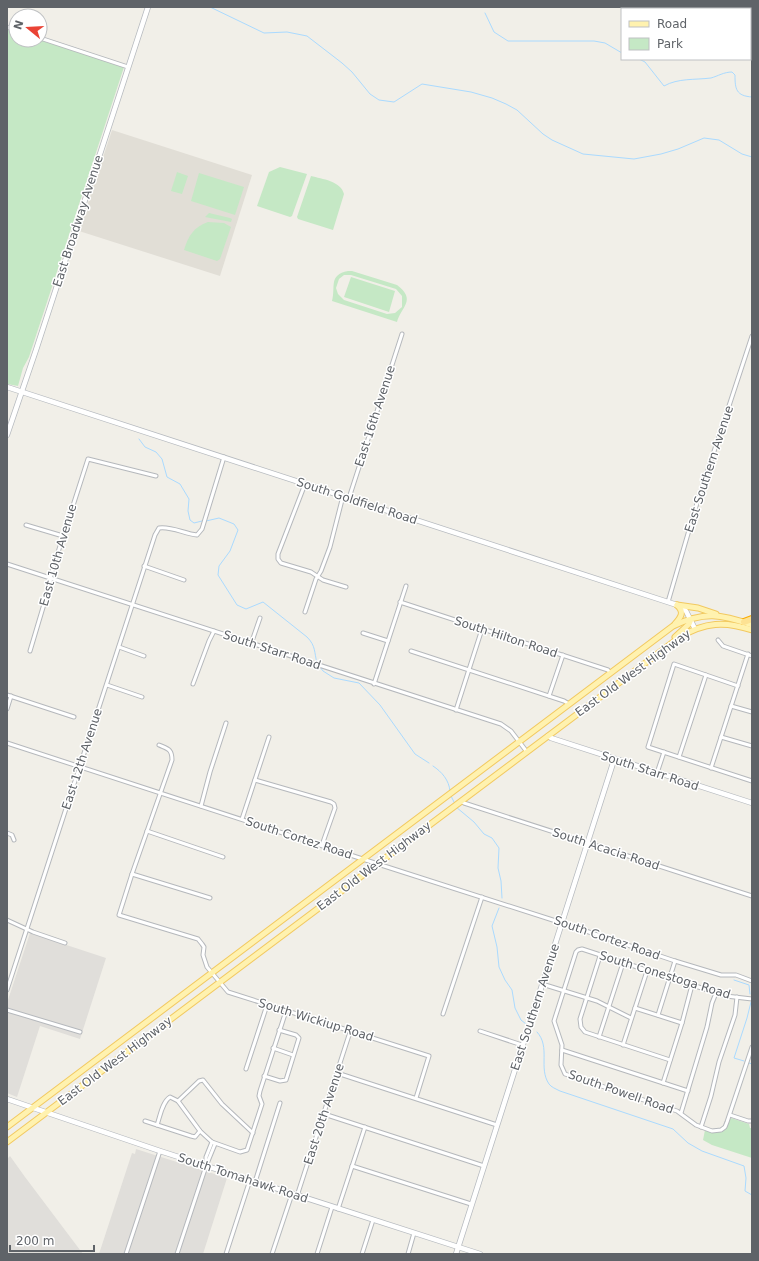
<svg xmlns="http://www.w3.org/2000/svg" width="759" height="1261" font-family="'DejaVu Sans',sans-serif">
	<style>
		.industrial { fill: #e0deda }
		.education { fill: #e1ded6 }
		.green { fill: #c5e8c5; fill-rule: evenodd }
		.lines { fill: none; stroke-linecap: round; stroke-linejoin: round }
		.stream { stroke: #aadaff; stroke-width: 1 }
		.street-casing { stroke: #b5b8bc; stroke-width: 5 }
		.secondary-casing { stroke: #b6babf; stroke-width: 6 }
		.primary-casing { stroke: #f2c960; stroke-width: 7 }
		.highway-casing { stroke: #f9ab00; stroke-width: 8 }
		.street { stroke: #fff; stroke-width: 3 }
		.secondary { stroke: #fff; stroke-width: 4.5 }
		.primary { stroke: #fff2af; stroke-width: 5 }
		.highway { stroke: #fde293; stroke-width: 6 }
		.labels { text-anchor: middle; stroke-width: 3; stroke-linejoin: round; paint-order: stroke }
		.street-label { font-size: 12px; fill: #5f6368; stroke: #fff }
	</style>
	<rect width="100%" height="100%" fill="#f1efe8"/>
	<g class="industrial">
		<polygon points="30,933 106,958 80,1039 40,1026 17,1097 7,1093 7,1003"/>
		<polygon points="136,1149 227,1178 203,1254 99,1254 132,1153 135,1154"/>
		<polygon points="10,1156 25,1177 83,1254 7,1254 7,1159"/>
	</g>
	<polygon class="education" points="112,130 252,175 220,276 79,231"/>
	<g class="green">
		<polygon points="7,29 16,32 16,40 40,40 124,67 29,357 23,368 18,386 7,384"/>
		<polygon points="280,167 307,174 292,216 290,217 257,206 269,172"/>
		<polygon points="177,172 188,176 182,194 171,191"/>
		<polygon points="199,173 244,187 235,215 191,201"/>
		<path d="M311,176C322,179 341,181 344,194L333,230L298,219L297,217Z"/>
		<polygon points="209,213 230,218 232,219 231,222 205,217"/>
		<path d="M208,222L224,223L231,227L220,259L217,261L184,250C188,236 194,227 208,222Z"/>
		<path d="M348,271H352L397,285C417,300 401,307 397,322L332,301C336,287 328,275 348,271ZM344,275H351L396,289L402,296V307L395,313L387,314L344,300L338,294L336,288L339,279Z"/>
		<polygon points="351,277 395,291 389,312 344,297"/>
		<path d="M731,1118L749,1124L750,1128H752V1158L712,1145L703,1140L705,1130C721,1135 723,1131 731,1118Z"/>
	</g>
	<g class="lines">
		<g class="stream">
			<polyline points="210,7 264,33 287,32 307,36 342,63 352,72 370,94 379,100 394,102 422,84 471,92 492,98 506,104 517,110 543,134 552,140 583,154 634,159 661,154 678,149 704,138 719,140 742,154 752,157"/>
			<polyline points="485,13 494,32 508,41 594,41 605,43 622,53"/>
			<path d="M639,59L645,62L664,86C678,78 695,80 711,78C718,76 724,72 732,72L735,75C735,89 736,96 752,97"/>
			<polyline points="139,439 145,447 156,452 162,459 167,477 180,484 189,499 188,511 190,520 194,523 202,521"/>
			<path d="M206,521L219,518L234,524L238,530L230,551L219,566L218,575L237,605L246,609L263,602L307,637C316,646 314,652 317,663"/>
			<polyline points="320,667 323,671 334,678 359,683 380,705 415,754 429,763"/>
			<path d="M433,766C442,772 449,780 450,791"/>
			<polyline points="451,796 455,804"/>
			<polyline points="456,807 474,822 484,834 492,838 499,848 498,868 501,881 502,898"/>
			<polyline points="499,908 492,926 497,947 499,967 505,980 512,990 515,1008 521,1020 526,1024"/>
			<polyline points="734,980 749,985 750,994"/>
			<path d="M537,1032C551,1047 538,1068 549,1084C551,1087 556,1089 560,1091L673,1129L688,1143L702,1151L744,1166L746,1178L745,1191L752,1195"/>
			<polyline points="744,1061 734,1058 747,1018 751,1002"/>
			<polyline points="749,1063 752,1064"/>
		</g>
		<defs>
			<g id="street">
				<polyline points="7,27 16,30"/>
				<polyline points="40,38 128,67"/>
				<polyline points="305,484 278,554 278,559 281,563 311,572 323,580 346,587"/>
				<polyline points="349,498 402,334"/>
				<polyline points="26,525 63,536"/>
				<polyline points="7,564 501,724 511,731 527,752"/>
				<polyline points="144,566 184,580"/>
				<polyline points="400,602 608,670 610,673"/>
				<polyline points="668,602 697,503 752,336"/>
				<polyline points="305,612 316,579 321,571 330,547 343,496"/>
				<polyline points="363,633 388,641"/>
				<polyline points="718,640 723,646 752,656"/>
				<polyline points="251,644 260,618"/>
				<polyline points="119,647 144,656"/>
				<polyline points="30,651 50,584 51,574 88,459 156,476"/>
				<polyline points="411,651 564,701 569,704"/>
				<polyline points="193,684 209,641 214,631"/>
				<polyline points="374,684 406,586"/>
				<polyline points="107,685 142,697"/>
				<polyline points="738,686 674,664 648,747 752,781"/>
				<polyline points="7,695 74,717"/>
				<polyline points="549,696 563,655"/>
				<polyline points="731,706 752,712"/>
				<polyline points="7,709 11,696"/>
				<polyline points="456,710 482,629"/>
				<polyline points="721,737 752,746"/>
				<polyline points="7,743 381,865 559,922 675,961 721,975 736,975 752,981"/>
				<path d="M159,745C168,749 172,749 172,760L132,874L119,915L198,939L202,944L204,947L203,955L207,967L228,992L429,1056L416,1098"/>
				<polyline points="679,757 706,675"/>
				<polyline points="711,768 748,654"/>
				<polyline points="657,773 664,752"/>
				<polyline points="255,780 331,802 334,804 335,808 322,845"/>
				<polyline points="461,801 464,803 752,896"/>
				<polyline points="201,806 210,772 226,723"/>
				<polyline points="242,819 269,737"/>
				<polyline points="147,831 223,857"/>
				<polyline points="7,833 12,835 14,840"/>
				<polyline points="132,874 210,898"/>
				<polyline points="7,920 33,932 65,943"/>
				<polyline points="600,956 580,1019 581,1027 585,1032 670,1060"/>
				<polyline points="542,984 597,1001 631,1018"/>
				<path d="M7,990L155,535L159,528C171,526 185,534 197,535L202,529L224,457"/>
				<polyline points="752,999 726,996 582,949 578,950 576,952 554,1021 562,1045 561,1065 565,1074 677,1111 696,1125 712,1131 721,1130 725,1127 727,1122 752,1047"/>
				<polyline points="635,1008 682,1023"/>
				<polyline points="7,1010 80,1032"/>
				<polyline points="443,1014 482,897"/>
				<polyline points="658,1015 675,961"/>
				<polyline points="480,1031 522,1045"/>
				<polyline points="599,1037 623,963"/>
				<polyline points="623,1045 647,971"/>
				<polyline points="273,1048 293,1055"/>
				<polyline points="562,1050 688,1091"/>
				<polyline points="246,1069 267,1005"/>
				<polyline points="337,1073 497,1125"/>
				<polyline points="264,1076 280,1081 286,1080 299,1038 296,1035 279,1030"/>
				<polyline points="663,1083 682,1023 692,985"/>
				<polyline points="178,1101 199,1081 203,1080 222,1104 253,1133"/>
				<polyline points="681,1113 707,1027 712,1003 716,993"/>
				<polyline points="324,1114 484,1166"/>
				<polyline points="730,1115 748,1121 752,1121"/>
				<polyline points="145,1121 191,1136 195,1137 200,1131"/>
				<path d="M157,1125C160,1117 162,1102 170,1097L178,1101L200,1131L212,1142L240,1152L247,1150L262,1104L259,1096L260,1091L286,1011"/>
				<polyline points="701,1127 711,1096 719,1062 735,1015 737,997"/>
				<polyline points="206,1164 206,1157 212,1142"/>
				<polyline points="352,1166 471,1204"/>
				<polyline points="255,1182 280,1103"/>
				<polyline points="297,1196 350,1032"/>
				<polyline points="338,1209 365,1127"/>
				<polyline points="126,1254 160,1151"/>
				<polyline points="177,1254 206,1166 215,1144"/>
				<polyline points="226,1254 250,1180"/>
				<polyline points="272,1254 292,1194"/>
				<polyline points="317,1254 332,1207"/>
				<polyline points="362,1254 373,1220"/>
				<polyline points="408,1254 414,1233"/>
			</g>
			<g id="secondary">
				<polyline points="7,387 677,605 686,611 695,629"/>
				<polyline points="7,435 36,350 148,7"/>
				<polyline points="548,736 551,738 752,803"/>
				<polyline points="7,1099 160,1151 480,1254"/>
				<polyline points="456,1254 614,760"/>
			</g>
			<g id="primary">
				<polyline points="677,605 698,608 716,614"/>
				<path d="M675,624C681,617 685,612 677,605"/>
				<polyline points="675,637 689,624 691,619"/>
				<path d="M7,1127L673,626C704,611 721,614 752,625"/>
				<path d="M7,1142L680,637C705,622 725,621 752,630"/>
			</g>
			<polyline id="highway" points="744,622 752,619"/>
		</defs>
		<use href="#street" class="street-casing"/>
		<use href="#secondary" class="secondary-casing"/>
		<use href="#primary" class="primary-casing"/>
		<use href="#highway" class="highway-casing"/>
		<use href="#street" class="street"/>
		<use href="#secondary" class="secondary"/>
		<use href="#primary" class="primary"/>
		<use href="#highway" class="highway"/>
	</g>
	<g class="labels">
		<g class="street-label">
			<text transform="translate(78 221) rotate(-72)" y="4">East Broadway Avenue</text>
			<text transform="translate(375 416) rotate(-72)" y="4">East 16th Avenue</text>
			<text transform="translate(709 469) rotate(-72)" y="4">East Southern Avenue</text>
			<text transform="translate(357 501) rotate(18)" y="4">South Goldfield Road</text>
			<text transform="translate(58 555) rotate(-74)" y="4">East 10th Avenue</text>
			<text transform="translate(506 637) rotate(18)" y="4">South Hilton Road</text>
			<text transform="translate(272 650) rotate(18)" y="4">South Starr Road</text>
			<text transform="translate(633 673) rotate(-36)" y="4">East Old West Highway</text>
			<text transform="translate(82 759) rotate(-72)" y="4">East 12th Avenue</text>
			<text transform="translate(650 771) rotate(18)" y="4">South Starr Road</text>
			<text transform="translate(299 838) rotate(18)" y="4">South Cortez Road</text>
			<text transform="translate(606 849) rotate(18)" y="4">South Acacia Road</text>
			<text transform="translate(374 866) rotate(-37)" y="4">East Old West Highway</text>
			<text transform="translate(607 938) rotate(19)" y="4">South Cortez Road</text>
			<text transform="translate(665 975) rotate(17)" y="4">South Conestoga Road</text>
			<text transform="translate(535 1007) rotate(-72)" y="4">East Southern Avenue</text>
			<text transform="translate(316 1020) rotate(17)" y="4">South Wickiup Road</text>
			<text transform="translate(115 1061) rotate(-37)" y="4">East Old West Highway</text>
			<text transform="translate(621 1092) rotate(19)" y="4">South Powell Road</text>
			<text transform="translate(324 1114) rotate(-72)" y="4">East 20th Avenue</text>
			<text transform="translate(243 1178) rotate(18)" y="4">South Tomahawk Road</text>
		</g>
	</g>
	<rect width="759" height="1261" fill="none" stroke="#5f6368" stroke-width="16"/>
	<rect x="621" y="8" width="130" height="52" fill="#ffffff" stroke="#bfc1c3"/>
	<rect x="629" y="21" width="20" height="6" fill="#fff2af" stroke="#bfc1c3"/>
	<text x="657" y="28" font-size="12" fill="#5f6368">Road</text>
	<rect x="629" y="38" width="20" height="12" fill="#c5e8c5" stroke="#bfc1c3"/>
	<text x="657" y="48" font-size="12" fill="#5f6368">Park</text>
	<g transform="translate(28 28) rotate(288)"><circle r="19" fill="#ffffff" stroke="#bfc1c3"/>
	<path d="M0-3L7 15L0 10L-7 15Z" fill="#ea4335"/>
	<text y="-6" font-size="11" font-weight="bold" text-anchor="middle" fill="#5f6368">N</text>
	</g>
	<path d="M10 1245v6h84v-6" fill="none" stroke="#5f6368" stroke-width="2"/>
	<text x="16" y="1245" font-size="12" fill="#5f6368" stroke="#ffffff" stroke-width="3" paint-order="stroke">200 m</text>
</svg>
